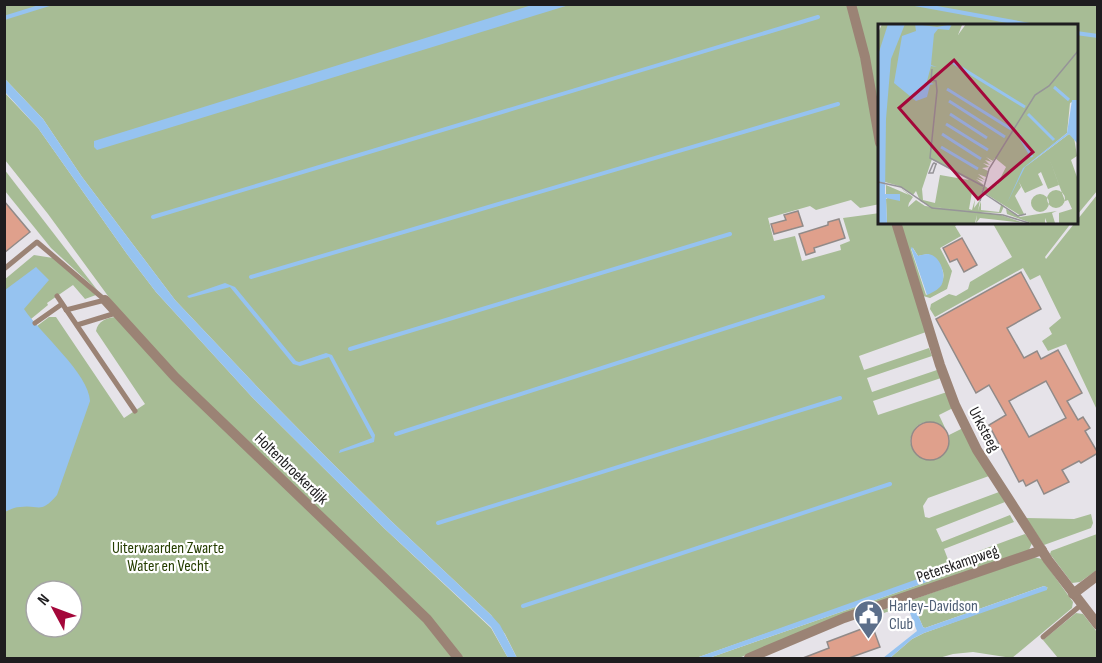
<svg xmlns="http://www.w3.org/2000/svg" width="1102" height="663" font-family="'Sofia Sans Condensed',sans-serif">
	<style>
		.green { fill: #a7bc95; fill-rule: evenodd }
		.water { fill: #96c3f0 }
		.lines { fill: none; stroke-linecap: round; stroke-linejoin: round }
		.stream { stroke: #96c3f0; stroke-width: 4 }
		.building { fill: #dfa08c; stroke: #918a88; stroke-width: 1.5; fill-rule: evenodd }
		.lane { stroke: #9b8375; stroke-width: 5 }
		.street { stroke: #9b8375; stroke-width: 10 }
		.labels { text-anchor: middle; stroke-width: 4.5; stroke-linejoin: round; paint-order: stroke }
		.street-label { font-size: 16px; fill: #1e1d1f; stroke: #fff }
		.park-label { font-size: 16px; fill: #253d00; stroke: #fff }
		.service-label { font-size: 16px; fill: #4e5e75; stroke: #fff; text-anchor: start }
		.inset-river { fill: none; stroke: #96c3f0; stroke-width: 3 }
		.inset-road { fill: none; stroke: #969498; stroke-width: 1.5 }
		.view { fill: #a4073a; fill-opacity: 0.15; stroke: #a4073a; stroke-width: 3 }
		.inset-edge { fill: none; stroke: #1e1d1f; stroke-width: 3 }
	</style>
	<rect width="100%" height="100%" fill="#e6e3e9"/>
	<g class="green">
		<path d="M5,5H848L867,84L880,159V204L860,208L851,200L816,210L810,206L768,218L774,241L795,236L802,261L841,250L840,245L850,241L843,218L880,213V222L894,224L926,332L859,356L864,370L929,348L932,356L867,378L872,392L937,370L941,378L873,401L878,415L947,392L953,408L939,415L946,430C937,421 922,418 914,430C896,459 954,475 949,435L963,428L989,476L928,498L923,506L925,517L929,518L999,492L1005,502L936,529L942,542L1010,515L1014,522L944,549L949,562L1025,534L1032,543L1029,550L791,636L739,658H709L941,577L942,572L696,658H517L505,634L491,615L390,520L327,458L263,393L175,300L82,177L43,119L5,79Z"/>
		<polygon points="854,5 1097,5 1097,191 1077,215 1076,26 880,26 880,127"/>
		<polygon points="4,92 38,128 127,254 156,292 252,397 385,529 491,628 508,658 461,658 177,375 119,311 48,214 5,160"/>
		<polygon points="4,169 98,291 51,248 5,191"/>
		<polygon points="1097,195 1097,410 1066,344 1048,351 1042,341 1052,334 1049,328 1061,318 1040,275 1030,280 1023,268 935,317 930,309 931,304 949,294 956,296 968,289 970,282 1012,257 992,222 1072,222 1045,257 1046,259"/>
		<path d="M899,222H961L955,226L961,236L940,248L952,271L947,289L930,298L923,296ZM913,248L918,256L928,254C949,269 949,283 926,295L911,249Z"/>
		<path d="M34,255L53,258L96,295L85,299L73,285L47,303L48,305L31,319L37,326L49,317H56L124,418L145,404L96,331C98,321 106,318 115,317L425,621L455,658H5L4,280ZM36,591H72V627H36Z"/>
		<polygon points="1091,514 1093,523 1091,528 1044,545 1026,518 1074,519"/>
		<polygon points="1097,534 1097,570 1080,582 1072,583 1050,554 1051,551"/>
		<polygon points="1034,557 1042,559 1073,602 1072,608 1012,658 973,652 953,654 939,658 890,658 912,639 924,633 1048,588 1044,586 925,628 923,627 914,606 908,608 906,605 884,613 883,610"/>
		<polygon points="1076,613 1083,614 1097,632 1096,658 1058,658 1043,640"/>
	</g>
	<g class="water">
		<polygon points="535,4 569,5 97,150 94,147 94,141"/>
		<polygon points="5,79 43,119 82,177 175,300 263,393 327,458 390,520 491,615 500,625 517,658 508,658 491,627 385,529 252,397 156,292 127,254 38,128 5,92"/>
		<path d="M912,247L918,256C921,255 924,254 928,254C941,255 948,278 940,287C936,291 931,293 927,295L911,248Z"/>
		<path d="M36,267L49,280L24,309C40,333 89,374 90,401L57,495C40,515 39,504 20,507C14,507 9,510 5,512V290Z"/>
		<polygon points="225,283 235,287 296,361 299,362 326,353 332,355 375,435 374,442 339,453 340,450 372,438 329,357 300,366 293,364 230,287 189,298 187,296"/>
		<polygon points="940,571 942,574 941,577 709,658 696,658"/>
		<polygon points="1044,586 1047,587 1047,590 924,633 912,639 890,658 883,658 917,631 908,608 914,606 923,627 925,628"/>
	</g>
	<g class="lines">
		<g class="stream">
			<polyline points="915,4 1035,26"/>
			<polyline points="4,18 49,4"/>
			<polyline points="1076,33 1098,36"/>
			<polyline points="153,217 818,17"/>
			<polyline points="251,277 838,104"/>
			<polyline points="350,349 730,234"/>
			<polyline points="396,434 823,297"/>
			<polyline points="438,523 840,398"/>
			<polyline points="523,606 890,484"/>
		</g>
	</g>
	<g class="building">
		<polygon points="4,201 30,232 4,253"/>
		<polygon points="798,211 803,226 774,234 771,224 786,220 784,215"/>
		<polygon points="839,219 845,238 814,248 815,252 806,255 799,234 828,225 828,222"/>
		<polygon points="962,238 977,265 964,272 957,259 950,262 943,248"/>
		<path d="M1021,272L1041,309L1007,328L1024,358L1037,351L1041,359L1058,350L1082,393L1067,401L1078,420L1083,417L1090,428L1085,431L1098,453L1081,463L1079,461L1062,470L1069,482L1044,494L1037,480L1026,486L1023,480L1019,482L989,425L1006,415L989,385L976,393L936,319ZM1046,381L1066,418L1029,437L1009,401Z"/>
		<circle cx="930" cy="441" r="19"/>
		<polygon points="872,625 880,647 849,658 803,658 829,648 827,642"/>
	</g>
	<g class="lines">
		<g class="lane">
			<polyline points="4,269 37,242 105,300"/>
			<polyline points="57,296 135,411"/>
			<polyline points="66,310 105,300"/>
			<polyline points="35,323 62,304"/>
			<polyline points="77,325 116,313"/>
			<polyline points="1043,637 1081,605"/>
		</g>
		<g class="street">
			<polyline points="851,4 865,57 880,143"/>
			<polyline points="896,222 940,365 955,405 977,450 1048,560 1098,625"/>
			<polyline points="105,300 175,377 427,619 458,658"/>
			<polyline points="1073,594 1098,575"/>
			<polyline points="749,658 844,618 1042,550"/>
		</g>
	</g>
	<defs>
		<symbol id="civic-pin" viewBox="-11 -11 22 30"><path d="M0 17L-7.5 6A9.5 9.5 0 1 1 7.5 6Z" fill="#5c6f8a" stroke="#fff"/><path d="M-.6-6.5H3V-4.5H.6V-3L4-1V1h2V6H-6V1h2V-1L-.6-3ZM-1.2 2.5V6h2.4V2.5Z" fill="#fff"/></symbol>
	</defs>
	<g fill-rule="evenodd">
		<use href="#civic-pin" x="852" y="598" width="33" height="45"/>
	</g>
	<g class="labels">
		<g class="street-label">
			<text transform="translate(985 429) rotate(62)" y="6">Urksteeg</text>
			<text transform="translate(292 468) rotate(44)" y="6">Holtenbroekerdijk</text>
			<text transform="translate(957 563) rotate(-19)" y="6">Peterskampweg</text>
		</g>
		<g class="park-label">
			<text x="168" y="553">Uiterwaarden Zwarte<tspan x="168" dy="18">Water en Vecht</tspan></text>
		</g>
		<g class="service-label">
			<text x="889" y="611">Harley-Davidson<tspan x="889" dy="18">Club</tspan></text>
		</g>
	</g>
	<g transform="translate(878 24)">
		<rect width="200" height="200" fill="#e6e3e9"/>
		<path d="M4,0L84,1L80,11L88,0H199V76L192,79L189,109L147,143L191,110L196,113L199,132L193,136L199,153V199H181V189L194,185L190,176L187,177L170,131L181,161L170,165L163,148L160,150L165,161L147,169L141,158L143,163L137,172L146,190L143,192L105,168L106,161L102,175L94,168L91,185L94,186L97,175L96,184L102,176L100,187L103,177V186L121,188L123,181L116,175L126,182L123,189L99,188L54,183L42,177L38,167L35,171L21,162L0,156V9ZM108,133L115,137L117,134L128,143L119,161L115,160L112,166L98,155L106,158L99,153L107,156L100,150L108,153L110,147L104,144L111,143L105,139L112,141L107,136L114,138ZM54,135L91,156L62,151L57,179L45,176L44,165ZM8,161L31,171L21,163L35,173L31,179L30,183L38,176L47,182L123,191L146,199L102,194L98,199L99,191L97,199H9L8,175L16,170L8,171ZM169 175a9 9 0 1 1 18 0a9 9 0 1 1-18 0ZM153 179a9 9 0 1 1 18 0a9 9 0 1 1-18 0ZM128,185L142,193L179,187L174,189L177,199H169L167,194V199H153L129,190Z" fill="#a7bc95" fill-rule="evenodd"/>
		<path d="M10,0H27L13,35L8,95L7,170H22V177L8,174L9,199H0V31ZM37,0L59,3L74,0L71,6L60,5L56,10L53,41L59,43L53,42L49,57L56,60L52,61L49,73L38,77L16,59L24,12L38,7ZM194,76H199V119L191,110L147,143L129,179L145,144L189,109Z" fill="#96c3f0"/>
		<path class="inset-river" d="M74,38L147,83M176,63L191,76M69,65L133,105M71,77L127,113M72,90L109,114M150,90L176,116M68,100L110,126M64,110L103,135M141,111L154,133M63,123L100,145"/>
		<path class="inset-road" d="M54,45L53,56L58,57L59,67L52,134L105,162M58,140L55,149H51L55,140L56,139L58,140H59M0,158L23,163L54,184L125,191L151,199M104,168L140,192L148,190M102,177L111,145L157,71L171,62L200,27"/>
		<path class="view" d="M76,36L155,128L100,175L21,84Z"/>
		<rect width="200" height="200" class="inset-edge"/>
	</g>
	<rect width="1102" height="663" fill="none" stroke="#1e1d1f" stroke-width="12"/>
	<g transform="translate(54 609) rotate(311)"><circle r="28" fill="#ffffff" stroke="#a5a5a5" stroke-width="1.5"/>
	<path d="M0-4.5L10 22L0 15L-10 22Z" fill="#a4073a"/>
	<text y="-9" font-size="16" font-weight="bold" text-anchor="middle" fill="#1e1d1f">N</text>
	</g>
</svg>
